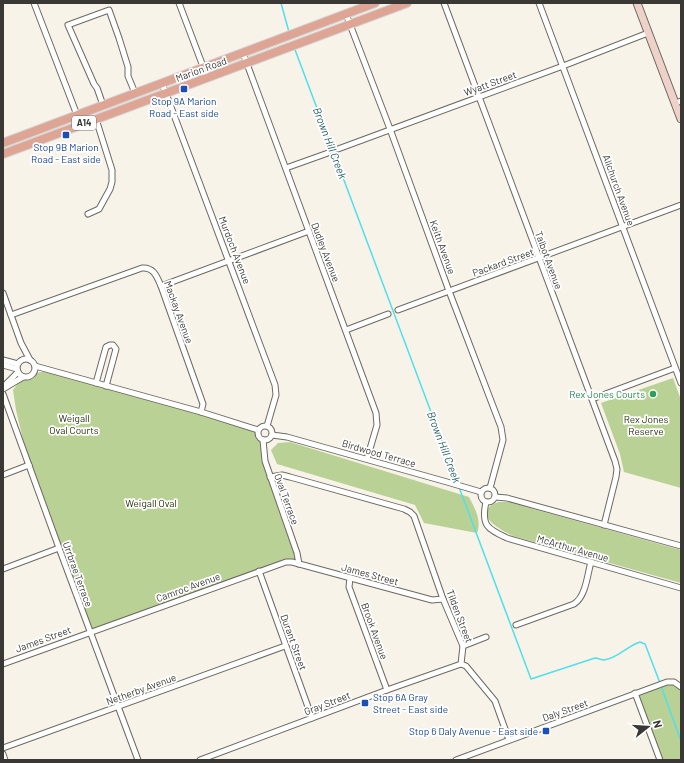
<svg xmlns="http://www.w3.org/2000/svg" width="684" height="763" font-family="Barlow,sans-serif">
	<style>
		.park { fill: #b9d194 }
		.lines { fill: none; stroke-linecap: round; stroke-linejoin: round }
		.stream { stroke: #4fe0eb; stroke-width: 1.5 }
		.street-casing { stroke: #6d6961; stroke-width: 7 }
		.secondary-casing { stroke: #6d6961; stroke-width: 9 }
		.primary-casing { stroke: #d3d3d2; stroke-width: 10 }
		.street { stroke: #fff; stroke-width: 5 }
		.secondary { stroke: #eed2ca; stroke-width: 7 }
		.primary { stroke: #dea595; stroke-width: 8 }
		.transit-dot { fill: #1a4fb4; stroke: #fff; stroke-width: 1.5 }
		.leisure-dot { fill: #2e9e5b; stroke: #fff; stroke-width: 1.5 }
		.labels { text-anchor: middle; stroke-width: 3.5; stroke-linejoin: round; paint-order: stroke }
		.shield { fill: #fff; stroke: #747471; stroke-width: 1 }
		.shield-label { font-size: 9px; font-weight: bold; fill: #393834 }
		.street-label { font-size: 10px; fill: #393834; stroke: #fff }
		.transit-label { font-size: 10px; fill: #164399; stroke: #fff }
		.leisure-label { font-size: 10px; fill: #27864d; stroke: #fff; text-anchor: end }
		.park-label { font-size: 10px; fill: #26320c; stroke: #fff }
		.water-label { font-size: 11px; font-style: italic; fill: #245f64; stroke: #fff }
	</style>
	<rect width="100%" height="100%" fill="#f8f3e9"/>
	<g class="park">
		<polygon points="50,371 258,430 258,436 263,440 265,461 299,564 286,562 90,632 29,465 16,410 13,390 23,377 28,377 34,373"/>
		<polygon points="673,378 681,400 681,488 624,472 620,454 601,403"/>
		<path d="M290,442L469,497C475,509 482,520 477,533L424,523L415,505L277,464L271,450L278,443Z"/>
		<path d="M498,502H508L681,550V583L513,536C500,530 470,513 498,502Z"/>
		<polygon points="670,682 681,687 681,760 661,760 635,693"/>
	</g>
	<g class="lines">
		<g class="stream">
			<polyline points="281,3 289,32"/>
			<polyline points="294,47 458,484"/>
			<path d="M459,487L531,679L595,658C598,658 601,660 604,660C617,659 627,646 640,642L645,644L647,649L660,683"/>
			<polyline points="661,686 681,741"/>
		</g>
		<defs>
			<g id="street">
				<polyline points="34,3 77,115"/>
				<polyline points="179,3 207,77"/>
				<polyline points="444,3 615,461 617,469 616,477 604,525"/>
				<polyline points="539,3 681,383"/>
				<polyline points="346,14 390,129 449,291 501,427 503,440 490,488"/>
				<polyline points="243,53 376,413 377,425 367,459"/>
				<polyline points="162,83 275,385 276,395 267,426"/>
				<polyline points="675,103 681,101"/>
				<polyline points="103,105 97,88 94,84 68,25 109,10 119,38 128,67 128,76 135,93"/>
				<polyline points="338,149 563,66 648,33"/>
				<polyline points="286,168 328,153"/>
				<polyline points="88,214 99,209 110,189 112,182 112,170 96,119"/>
				<polyline points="161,286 309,231"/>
				<polyline points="3,293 21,343 30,360"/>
				<polyline points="398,310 681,205"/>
				<path d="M11,315L142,268C154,267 157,277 161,286L203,404L201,412"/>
				<polyline points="346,330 388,314"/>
				<circle cx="26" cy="368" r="9"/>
				<polyline points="3,360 18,364"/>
				<polyline points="3,365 17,369"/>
				<polyline points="35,366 201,412 258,430"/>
				<polyline points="96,383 106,347 110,345 113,345 116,349 106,386"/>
				<polyline points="5,385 18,372"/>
				<polyline points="3,389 23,377"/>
				<polyline points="3,394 59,548 138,760"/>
				<polyline points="592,399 675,368"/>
				<circle cx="265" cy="433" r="7"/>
				<polyline points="272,435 287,437 447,482 481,492"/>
				<polyline points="263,440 265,461 297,553 299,564"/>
				<polyline points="3,475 29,465"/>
				<polyline points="270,477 282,475 290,477 404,509 410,512 414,516 443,599 463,646 461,664 466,666 495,701 509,740"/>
				<circle cx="488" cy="495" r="7"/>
				<polyline points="495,497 507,498 681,546"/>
				<path d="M486,502C481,525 487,529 507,538L681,588"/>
				<polyline points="3,569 59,548"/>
				<polyline points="259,571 312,718"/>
				<polyline points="350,578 349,587 387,690"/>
				<path d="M516,625L574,604C586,596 587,576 591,562"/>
				<polyline points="463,646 486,637"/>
				<polyline points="3,664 286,562 292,562 432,600 443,599"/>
				<polyline points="635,693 660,760"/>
				<polyline points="3,748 285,646"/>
				<polyline points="3,754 5,760"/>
				<polyline points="200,760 387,690 461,664"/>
				<polyline points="456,760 667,682 674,682 681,687"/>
			</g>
			<polyline id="secondary" points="637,3 681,119"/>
			<g id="primary">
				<polyline points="3,143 375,3"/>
				<polyline points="3,154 407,3"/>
			</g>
		</defs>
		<use href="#street" class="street-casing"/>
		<use href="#secondary" class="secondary-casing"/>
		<use href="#primary" class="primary-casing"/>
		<use href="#street" class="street"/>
		<use href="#secondary" class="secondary"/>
		<use href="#primary" class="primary"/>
	</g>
	<g class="transit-dot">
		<rect x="180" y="85" width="8" height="8" rx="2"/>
		<rect x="62" y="131" width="8" height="8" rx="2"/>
		<rect x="361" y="699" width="8" height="8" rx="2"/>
		<rect x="542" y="727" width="8" height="8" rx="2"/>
	</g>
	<circle class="leisure-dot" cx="653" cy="394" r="4"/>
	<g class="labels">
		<rect class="shield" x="72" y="116" width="24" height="14" rx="3"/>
		<g class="shield-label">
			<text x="84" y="126">A14</text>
		</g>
		<g class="street-label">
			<text transform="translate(201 69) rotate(-20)" y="4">Marion Road</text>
			<text transform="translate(490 83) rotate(-20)" y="4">Wyatt Street</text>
			<text transform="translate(619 190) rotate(70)" y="4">Allchurch Avenue</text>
			<text transform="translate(443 247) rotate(70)" y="4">Keith Avenue</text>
			<text transform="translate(235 250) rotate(69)" y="4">Murdoch Avenue</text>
			<text transform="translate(326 252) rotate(69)" y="4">Dudley Avenue</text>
			<text transform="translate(549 260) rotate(70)" y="4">Talbot Avenue</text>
			<text transform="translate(503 262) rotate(-20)" y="4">Packard Street</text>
			<text transform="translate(179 312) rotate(70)" y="4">Mackay Avenue</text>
			<text transform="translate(379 453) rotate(16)" y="4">Birdwood Terrace</text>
			<text transform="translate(287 499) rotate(70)" y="4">Oval Terrace</text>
			<text transform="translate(573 548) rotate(16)" y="4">McArthur Avenue</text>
			<text transform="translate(78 574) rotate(70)" y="4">Urrbrae Terrace</text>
			<text transform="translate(370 574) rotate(15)" y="4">James Street</text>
			<text transform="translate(188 587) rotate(-20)" y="4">Camroc Avenue</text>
			<text transform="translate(460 616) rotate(69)" y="4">Tilden Street</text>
			<text transform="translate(375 631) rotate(70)" y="4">Brook Avenue</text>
			<text transform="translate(43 639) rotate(-20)" y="4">James Street</text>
			<text transform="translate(294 642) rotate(70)" y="4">Durant Street</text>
			<text transform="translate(141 689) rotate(-20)" y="4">Netherby Avenue</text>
			<text transform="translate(327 703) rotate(-21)" y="4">Gray Street</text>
			<text transform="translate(565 710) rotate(-20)" y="4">Daly Street</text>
		</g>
		<g class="transit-label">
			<text x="184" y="105">Stop 9A Marion<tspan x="184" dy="12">Road - East side</tspan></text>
			<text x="66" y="151">Stop 9B Marion<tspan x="66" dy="12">Road - East side</tspan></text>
			<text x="373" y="701" text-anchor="start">Stop 6A Gray<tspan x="373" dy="12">Street - East side</tspan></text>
			<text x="538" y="735" text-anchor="end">Stop 6 Daly Avenue - East side</text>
		</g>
		<g class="leisure-label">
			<text x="645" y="398">Rex Jones Courts</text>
		</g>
		<g class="park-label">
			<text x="74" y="422">Weigall<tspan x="74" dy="12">Oval Courts</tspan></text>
			<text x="646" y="423">Rex Jones<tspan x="646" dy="12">Reserve</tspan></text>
			<text x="151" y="507">Weigall Oval</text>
		</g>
		<g class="water-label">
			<text transform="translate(330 143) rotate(69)" y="4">Brown Hill Creek</text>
			<text transform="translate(444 447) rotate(69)" y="4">Brown Hill Creek</text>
		</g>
	</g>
	<rect width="684" height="763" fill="none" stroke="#393834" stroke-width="8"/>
	<g transform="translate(648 727) rotate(73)" stroke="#ffffff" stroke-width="3" paint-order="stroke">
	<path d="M0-3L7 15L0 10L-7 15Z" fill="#393834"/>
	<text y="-6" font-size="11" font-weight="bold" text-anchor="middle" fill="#393834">N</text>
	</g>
</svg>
